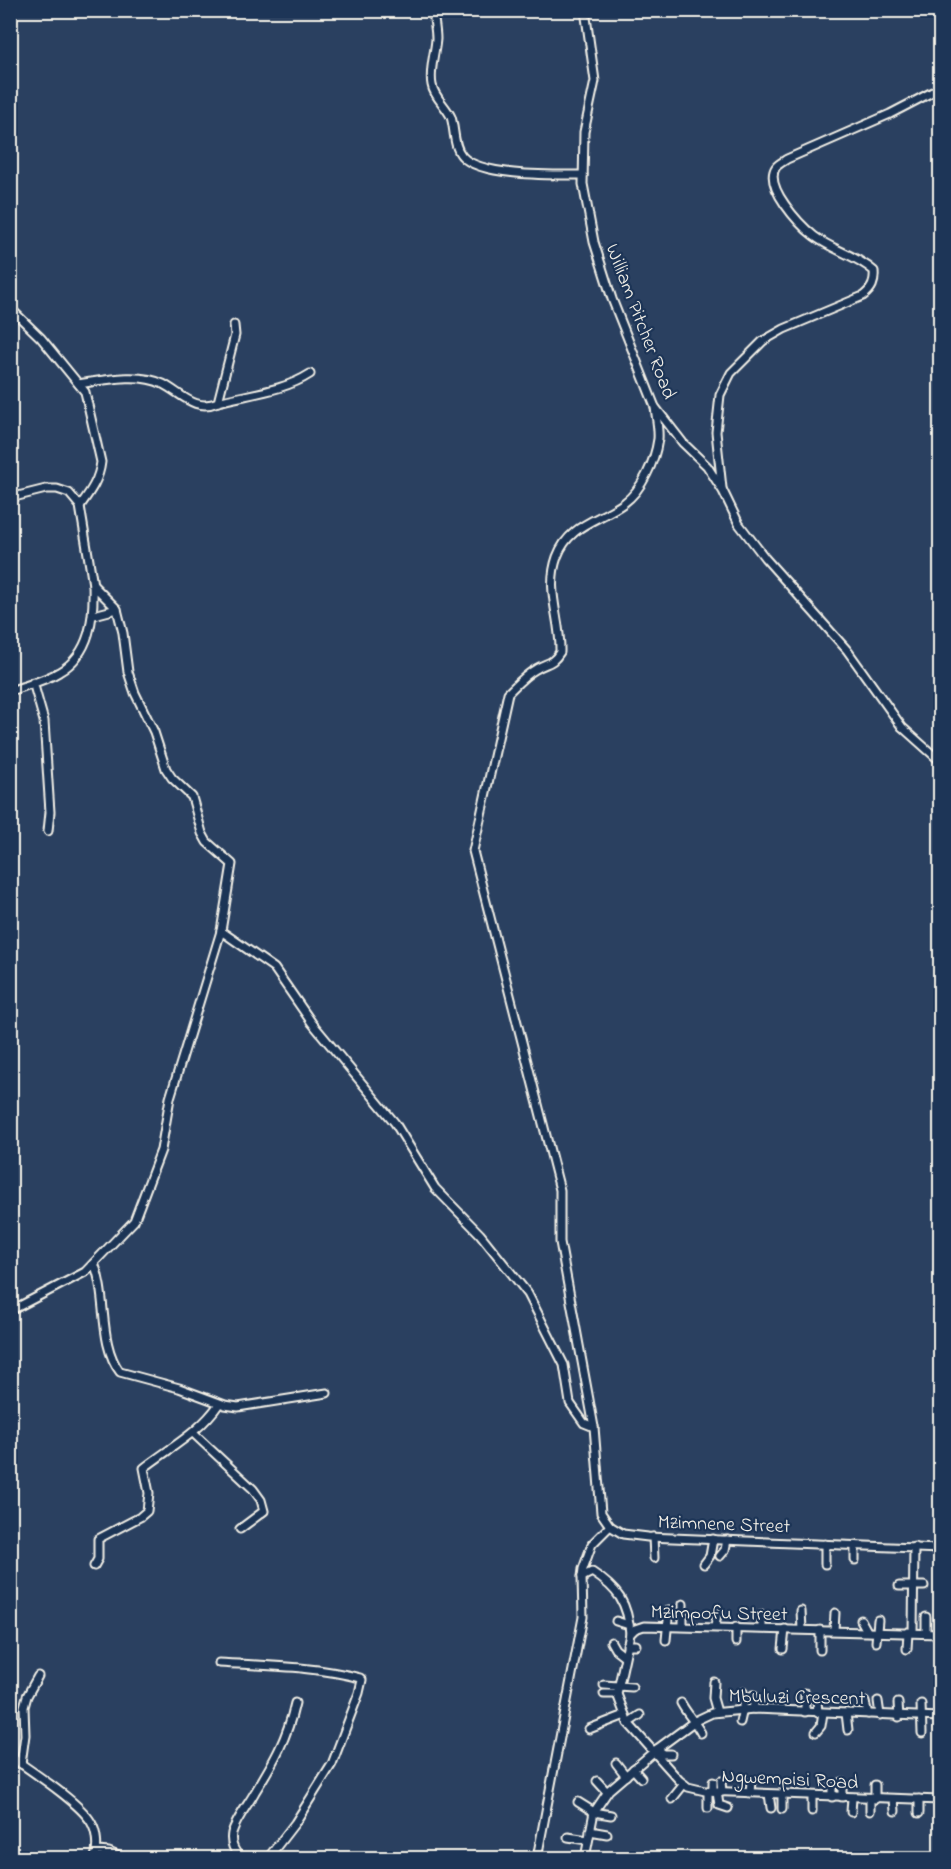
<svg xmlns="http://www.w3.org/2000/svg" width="951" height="1869" font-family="'Indie Flower',sans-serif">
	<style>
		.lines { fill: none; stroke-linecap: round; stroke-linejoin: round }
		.minor-casing { stroke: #f4f1e8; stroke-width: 11 }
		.minor { stroke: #1d3557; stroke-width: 7 }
		.labels { text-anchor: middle; stroke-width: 4.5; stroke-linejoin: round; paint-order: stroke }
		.street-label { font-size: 20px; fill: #f4f1e8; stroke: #1d3557 }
	</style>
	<rect width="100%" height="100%" fill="#2a4060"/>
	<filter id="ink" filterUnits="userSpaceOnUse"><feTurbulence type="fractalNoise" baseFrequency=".0167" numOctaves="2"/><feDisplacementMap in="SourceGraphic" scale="12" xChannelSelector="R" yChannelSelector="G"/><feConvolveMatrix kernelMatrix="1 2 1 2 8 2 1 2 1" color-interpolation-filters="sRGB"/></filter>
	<g filter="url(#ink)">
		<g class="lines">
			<defs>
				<g id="minor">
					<polyline points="585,10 595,81 584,132 583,184 594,242 612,299 655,407 683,443 707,466 723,491 739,524 765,558 847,650 902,727 940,761"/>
					<path d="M433,12C434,21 436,30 436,39C435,54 429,70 432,85C434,97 446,106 451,117C455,129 453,146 462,156C480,177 556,175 583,175"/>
					<path d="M10,308L41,338L85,392L101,462C99,480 90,492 80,506"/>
					<path d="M79,384C104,380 139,372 163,384C182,394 195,412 218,402L235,335L234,325"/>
					<path d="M218,402C248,394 284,391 310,374"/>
					<path d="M655,407C656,417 659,429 658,439C655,461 642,490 624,503C599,521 569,524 557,557C545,591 561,618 560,652C552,665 547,662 536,669C525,675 517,684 508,693L473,851L560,1190V1242L594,1427L601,1513L610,1526L623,1534L648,1537L940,1549"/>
					<path d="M722,488L716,432L720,395L731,373L763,341L784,329L863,296C872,289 875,283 874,271C856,255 832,250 814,236C800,225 763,186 776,167C778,164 784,161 787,159L890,114L940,88"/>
					<polyline points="10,498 46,489 57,489 69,493 80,506 93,585"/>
					<polyline points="94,615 117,609"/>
					<polyline points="33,682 44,721 50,812 48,831"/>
					<path d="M10,691C26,685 45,681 59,672C91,654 94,617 93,585L117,609L123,633L128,672L135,693L154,732L166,769L172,778L192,797L202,833L207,842L232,864L221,931L170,1098L161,1150L134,1221L85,1272L10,1311"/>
					<polyline points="221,931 274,968 312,1023 395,1123 435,1188 480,1234 528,1294 564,1365 570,1403 584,1423 594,1427"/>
					<path d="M94,1263C108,1298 98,1343 120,1372L179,1388L225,1405L238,1407L327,1393"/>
					<polyline points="193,1433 253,1489 261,1500 264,1511 240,1529"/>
					<polyline points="653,1537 654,1558"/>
					<polyline points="825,1544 825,1564"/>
					<polyline points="720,1556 725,1550 727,1540"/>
					<polyline points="855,1560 855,1545"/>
					<polyline points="704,1564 710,1556 713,1539"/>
					<path d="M94,1566L98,1559V1539L140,1517L147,1511L149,1493L144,1468C171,1447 200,1432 219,1404"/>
					<path d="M582,1577L592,1572C618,1589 628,1603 630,1634"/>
					<polyline points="899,1586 924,1586"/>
					<polyline points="801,1611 802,1629"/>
					<polyline points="762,1615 762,1628"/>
					<polyline points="926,1617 926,1633"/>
					<polyline points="861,1620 867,1631"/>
					<polyline points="616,1621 629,1625"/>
					<polyline points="683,1626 683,1604"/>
					<polyline points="715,1627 717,1614"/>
					<polyline points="736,1627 736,1642"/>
					<polyline points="820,1630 820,1650"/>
					<polyline points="834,1630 835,1613"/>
					<polyline points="913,1632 914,1547"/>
					<polyline points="940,1634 644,1626 635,1629 630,1634 617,1694 628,1723 679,1780 688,1787 705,1791 940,1800"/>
					<polyline points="666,1640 669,1610"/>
					<polyline points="611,1642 615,1649 624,1656"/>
					<polyline points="876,1642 878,1620"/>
					<polyline points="627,1645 636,1645"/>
					<polyline points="783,1649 785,1629"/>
					<polyline points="907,1649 908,1632"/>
					<path d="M219,1663C266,1666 315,1666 360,1678L362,1680L359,1693L332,1764L295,1823L268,1858"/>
					<polyline points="714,1682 713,1698 717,1712"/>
					<polyline points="604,1685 632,1687"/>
					<polyline points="805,1693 805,1712"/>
					<polyline points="604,1694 617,1694"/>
					<polyline points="753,1695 754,1709"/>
					<polyline points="817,1700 818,1713"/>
					<polyline points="878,1701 880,1715"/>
					<polyline points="865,1702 868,1714"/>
					<path d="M681,1703C687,1714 695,1722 701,1733"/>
					<polyline points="898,1703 899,1717"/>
					<polyline points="921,1704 922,1733"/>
					<polyline points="846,1713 848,1730"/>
					<polyline points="740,1722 743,1709 743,1692"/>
					<polyline points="628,1723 640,1715"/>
					<polyline points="589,1729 625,1715"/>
					<polyline points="816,1732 821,1726 823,1713"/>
					<polyline points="657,1749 664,1754 671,1754"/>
					<path d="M10,1756C31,1771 79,1802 91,1822C97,1832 98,1847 95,1858"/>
					<polyline points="616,1763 626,1776"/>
					<polyline points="21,1764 25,1735 24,1707 27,1696 38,1676"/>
					<polyline points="633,1769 641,1778"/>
					<polyline points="597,1781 607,1792"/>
					<polyline points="721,1781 722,1792"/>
					<polyline points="713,1782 713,1791"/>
					<polyline points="875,1785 875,1799"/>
					<polyline points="832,1786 832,1797"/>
					<polyline points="708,1791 708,1808"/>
					<polyline points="717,1791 719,1805 728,1808"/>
					<polyline points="750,1793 751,1781"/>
					<polyline points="769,1794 771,1808"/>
					<polyline points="812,1796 812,1811"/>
					<polyline points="842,1797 842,1782"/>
					<polyline points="870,1798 870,1811"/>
					<polyline points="672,1799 684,1784"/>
					<polyline points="894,1799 895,1811"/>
					<polyline points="919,1799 919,1813"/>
					<polyline points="578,1802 594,1812 611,1815"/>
					<polyline points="782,1809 782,1794"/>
					<polyline points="851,1812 852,1798"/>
					<polyline points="590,1831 607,1834"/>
					<polyline points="568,1837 588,1840"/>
					<polyline points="97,1851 109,1852 123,1858"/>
					<path d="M240,1858C234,1850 230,1844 232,1833C236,1819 248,1805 255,1792C274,1761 287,1739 295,1703"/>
					<polyline points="537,1858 583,1617 582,1577 583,1569 592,1544 610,1526"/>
					<polyline points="585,1858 594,1812 609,1790 657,1749 695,1721 712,1713 754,1709 940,1717"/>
					<polyline points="652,1858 652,1857"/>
				</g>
			</defs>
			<use href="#minor" class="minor-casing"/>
			<use href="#minor" class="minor"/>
		</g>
	</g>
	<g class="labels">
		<g class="street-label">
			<text transform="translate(642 321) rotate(69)" y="7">William Pitcher Road</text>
			<text transform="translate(724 1523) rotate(2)" y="7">Mzimnene Street</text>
			<text transform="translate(719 1612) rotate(1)" y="7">Mzimpofu Street</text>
			<text transform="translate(797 1696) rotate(1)" y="7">Mbuluzi Crescent</text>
			<text transform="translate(790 1778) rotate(3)" y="7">Ngwempisi Road</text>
		</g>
	</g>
	<rect width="951" height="1869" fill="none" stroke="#1d3557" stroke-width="36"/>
	<rect x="18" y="18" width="915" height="1833" fill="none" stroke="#f4f1e8" stroke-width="2" filter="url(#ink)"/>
</svg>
